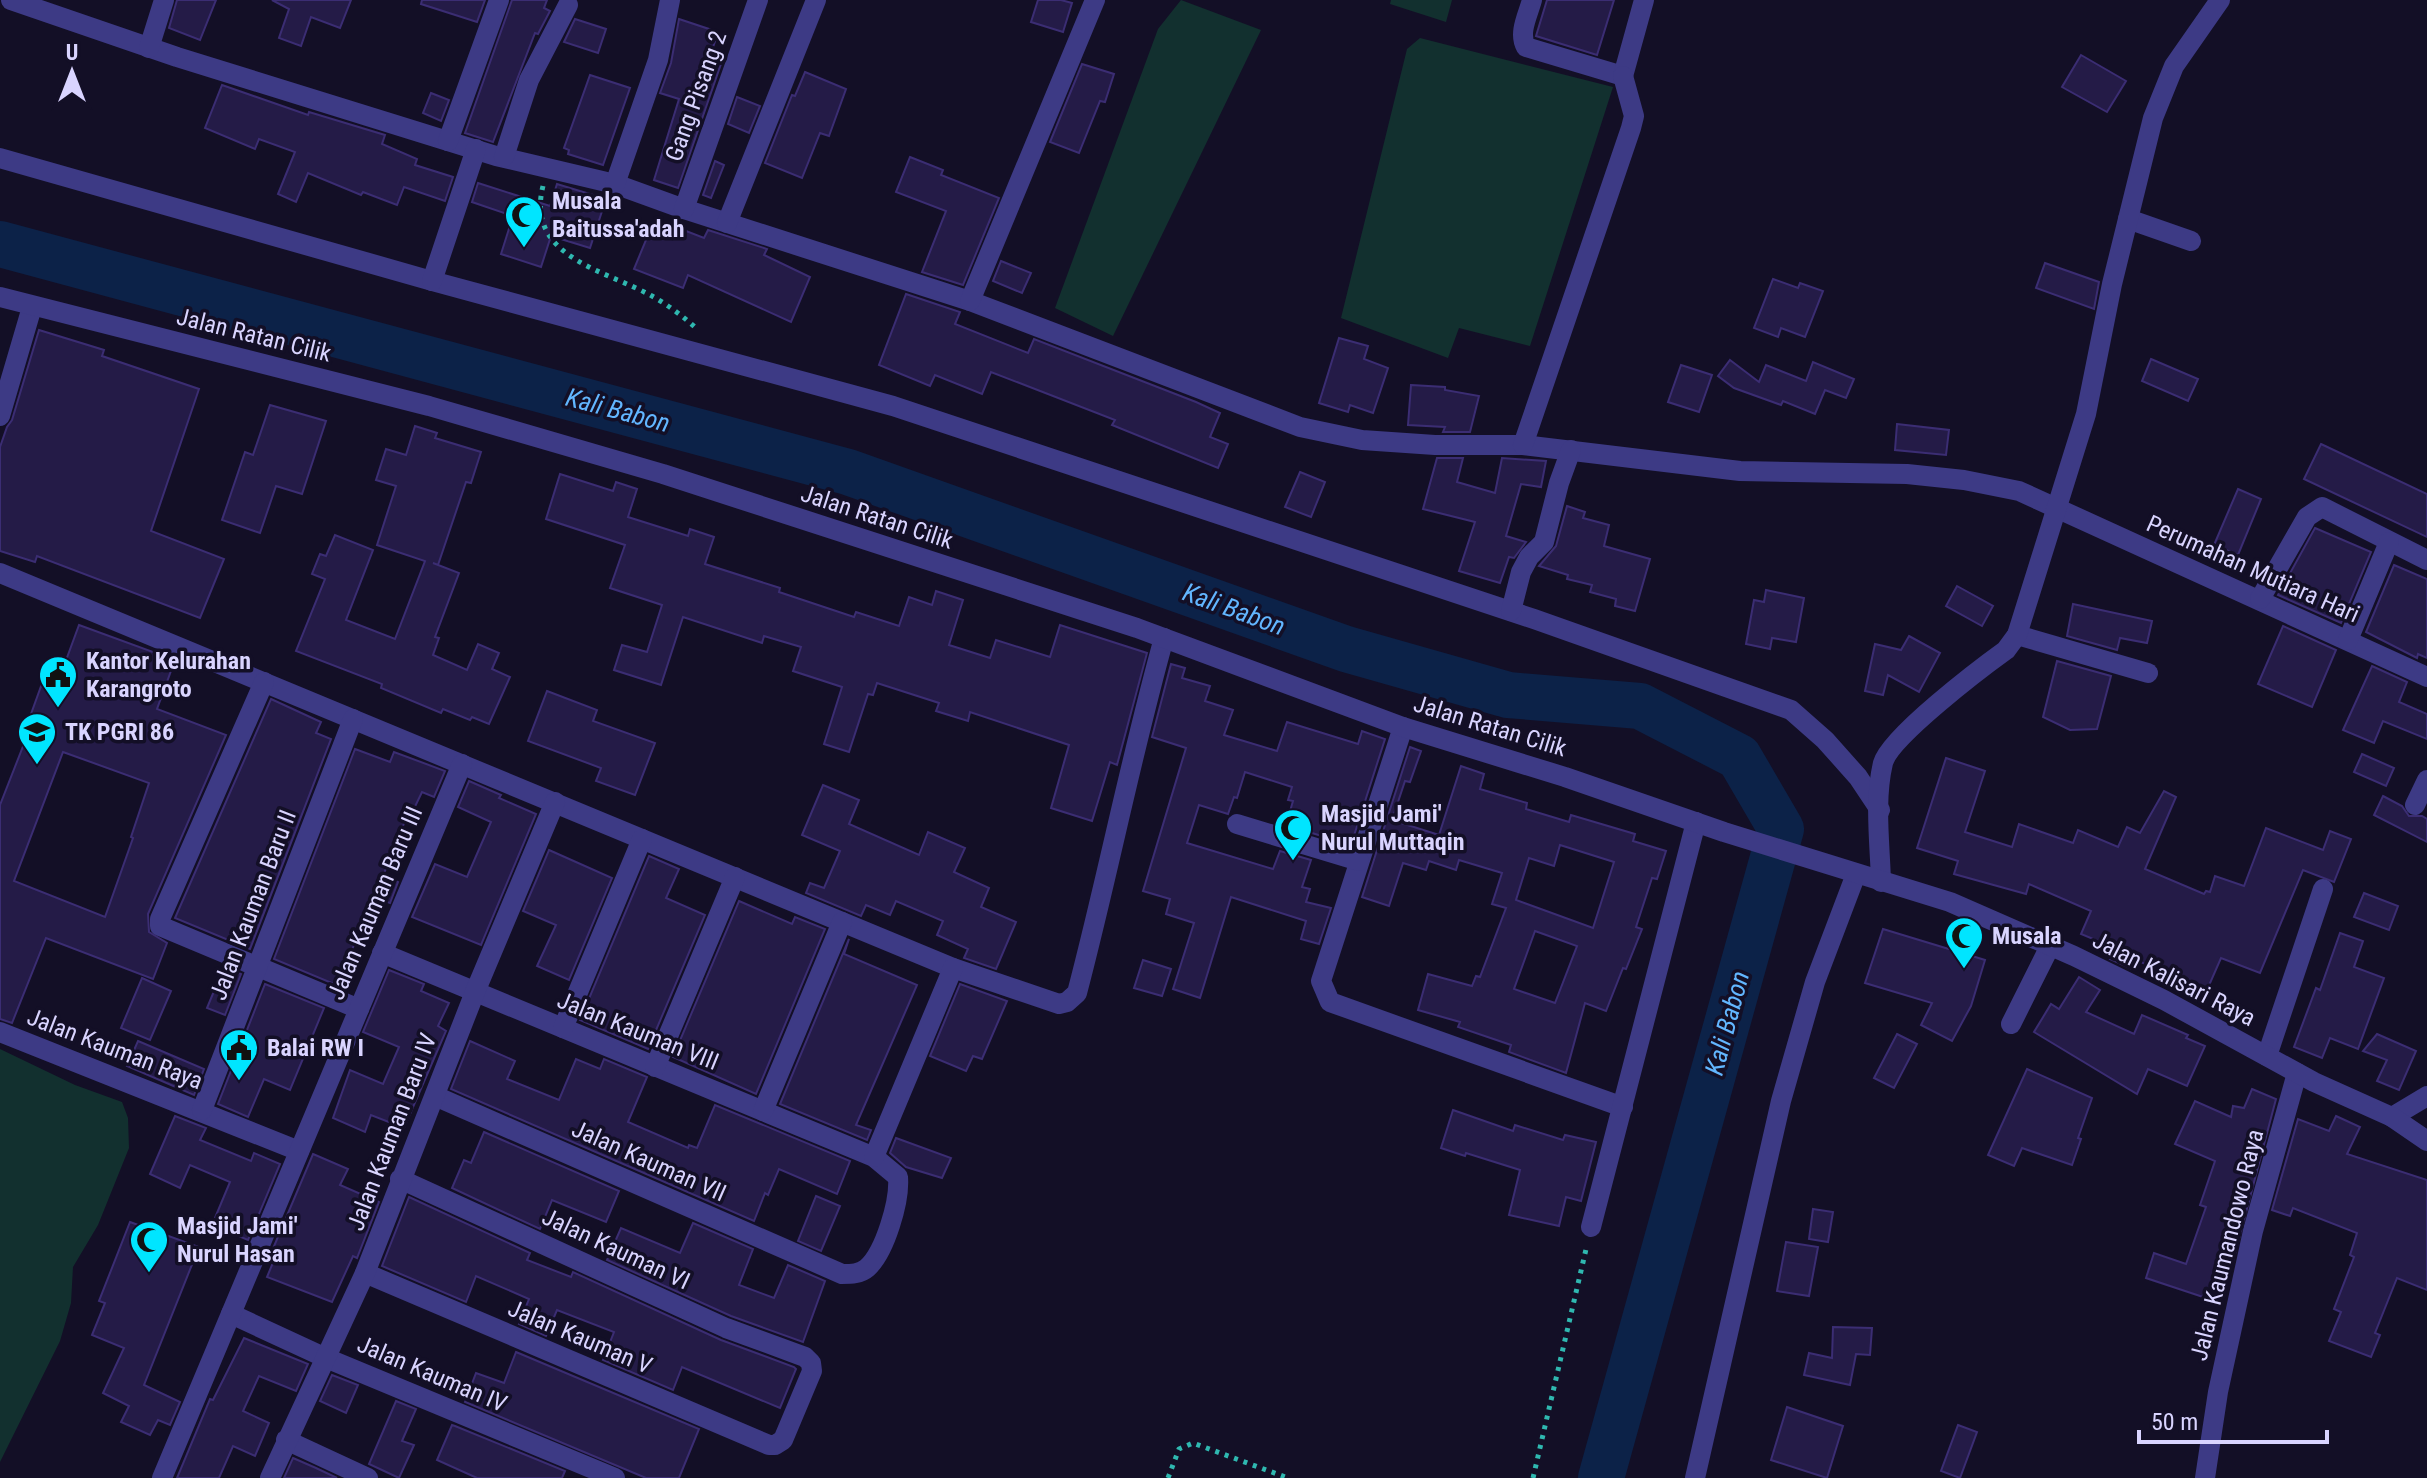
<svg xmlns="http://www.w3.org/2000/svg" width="2427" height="1478" font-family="'Roboto Condensed',sans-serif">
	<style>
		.green { fill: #12302f }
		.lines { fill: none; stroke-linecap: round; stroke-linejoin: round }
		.river { stroke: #0c2248; stroke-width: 46 }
		.building { fill: #241b47; stroke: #3b2d73; stroke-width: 2; fill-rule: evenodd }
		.path { stroke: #2fb8b0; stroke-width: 5; stroke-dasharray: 4 6; stroke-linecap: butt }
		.minor { stroke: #3d3a85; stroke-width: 20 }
		.tertiary { stroke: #3d3a85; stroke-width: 20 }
		.labels { text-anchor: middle; stroke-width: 7; stroke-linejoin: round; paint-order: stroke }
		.street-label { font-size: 24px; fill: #d9d4ff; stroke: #130f26 }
		.poi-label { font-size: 24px; font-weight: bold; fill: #d9d4ff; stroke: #130f26; text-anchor: start }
		.water-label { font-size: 26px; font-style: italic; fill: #62b6ff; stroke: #130f26 }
	</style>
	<rect width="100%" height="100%" fill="#130f26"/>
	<g class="green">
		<polygon points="1181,0 1261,30 1113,336 1055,308 1158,29"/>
		<polygon points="1391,0 1452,0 1446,22 1390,4"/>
		<polygon points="1420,38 1613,87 1530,346 1459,328 1448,358 1341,318 1407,49"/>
		<polygon points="0,1049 75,1085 122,1102 128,1118 129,1148 98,1225 73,1267 71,1303 60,1341 0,1462"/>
	</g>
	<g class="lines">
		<polyline class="river" points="0,244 848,472 1346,649 1508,695 1640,706 1739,757 1781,829 1601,1478"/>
	</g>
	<g class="building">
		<polygon points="177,0 216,0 200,40 169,28"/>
		<polygon points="272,0 351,0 340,28 311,17 301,46 279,38 289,9"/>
		<polygon points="422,0 485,0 477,22 421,4"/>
		<polygon points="512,0 547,0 544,8 550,11 538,34 535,33 493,142 465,133"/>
		<polygon points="1038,0 1061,0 1072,3 1063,32 1031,22"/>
		<polygon points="1547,0 1614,0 1597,55 1536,36"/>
		<polygon points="575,19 606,29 598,53 564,42"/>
		<polygon points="679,19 718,32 709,60 721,64 678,188 654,180 679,99 660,93 671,63"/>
		<polygon points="2081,55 2126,81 2107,112 2062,87"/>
		<polygon points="1082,64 1114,74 1105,102 1100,101 1079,153 1050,142"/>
		<polygon points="805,72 846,89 829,136 820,133 802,178 765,163 792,95 795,96"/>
		<polygon points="590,75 630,88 603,165 568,154 569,150 564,148"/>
		<polygon points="222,85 308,115 309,112 385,135 382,144 417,159 415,165 453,177 445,201 404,187 397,205 363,192 361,195 308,173 296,202 278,194 295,152 259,139 255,149 205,128"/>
		<polygon points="431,93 449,100 441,121 423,113"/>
		<polygon points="737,97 760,106 749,133 728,124"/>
		<polygon points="910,157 943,170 941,175 999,198 963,285 922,272 946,211 896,192"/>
		<polygon points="715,161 724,165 711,198 703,195"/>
		<polygon points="478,183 550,206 557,184 606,199 590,248 551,236 541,267 501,254 513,216 472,202"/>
		<polygon points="653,223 679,233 681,229 704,238 708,230 767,249 764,255 810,277 791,322 688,275 683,288 634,269"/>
		<polygon points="1001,261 1031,273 1022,293 993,281"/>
		<polygon points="2045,263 2099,282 2094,309 2036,288"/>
		<polygon points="1773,279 1798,288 1800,283 1823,291 1805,337 1781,328 1778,337 1754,328"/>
		<polygon points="906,294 960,312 955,324 1028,353 1034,339 1196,402 1220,413 1210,437 1228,444 1218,468 1112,425 1115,420 991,372 982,394 935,375 930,386 879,365"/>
		<polygon points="39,330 104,350 102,356 199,389 151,531 224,559 200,618 37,556 35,562 0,551 0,447 7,427 12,420"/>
		<polygon points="1339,338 1368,346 1364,359 1388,368 1373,413 1350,405 1348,412 1319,403"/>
		<polygon points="2151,359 2198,379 2188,401 2142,381"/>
		<polygon points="1730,360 1759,382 1766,365 1806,381 1813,362 1854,379 1846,398 1825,390 1815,414 1783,401 1781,405 1734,388 1718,376"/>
		<polygon points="1681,365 1712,375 1699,412 1668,402"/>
		<polygon points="1411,385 1445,387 1445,390 1479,396 1470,432 1443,432 1445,427 1408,425"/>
		<polygon points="270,405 326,421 302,494 276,486 260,533 222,520 245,452 253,455"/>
		<polygon points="1897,424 1949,430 1946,455 1895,450"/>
		<polygon points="415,426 437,433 435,438 481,452 471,483 466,482 438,565 433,563 459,573 435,637 439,638 433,655 467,670 478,644 499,653 492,669 510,677 489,724 472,717 470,720 443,709 441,713 381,688 382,684 296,651 325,579 312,574 320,554 326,556 335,535 373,550 346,620 395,639 425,561 377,545 396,486 376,480 386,449 406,455"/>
		<polygon points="2321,444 2427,494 2427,537 2304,479"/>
		<polygon points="1437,458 1463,458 1457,482 1495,493 1502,458 1546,461 1541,487 1521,484 1506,536 1526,542 1514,558 1509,557 1500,583 1459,571 1475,522 1423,509"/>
		<polygon points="1300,472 1325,482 1311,517 1285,507"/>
		<polygon points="560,474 613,491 616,482 637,489 628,517 688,536 690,529 714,537 705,564 780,588 779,592 854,617 856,612 899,626 909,597 932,605 936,591 963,600 949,645 990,658 996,640 1050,657 1060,625 1147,653 1117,765 1110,762 1092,821 1051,808 1069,745 970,712 968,721 936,711 939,703 877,683 873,695 868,694 849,752 824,744 842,687 793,671 801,647 764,636 762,643 683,617 661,685 614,670 622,645 647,652 662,605 610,588 625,545 546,519"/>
		<polygon points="2238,489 2261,499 2238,555 2214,545"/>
		<polygon points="1567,506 1585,512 1583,518 1609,525 1604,546 1650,559 1635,611 1615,606 1616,599 1590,592 1592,585 1567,579 1568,575 1539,566 1556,546"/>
		<polygon points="2315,528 2371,552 2341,623 2278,595"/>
		<polygon points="2394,565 2427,579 2427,658 2418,654 2417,658 2366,632"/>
		<polygon points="1957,586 1993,606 1982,626 1946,606"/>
		<polygon points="1766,590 1804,598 1796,642 1772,638 1770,649 1746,644 1754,600 1764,602"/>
		<polygon points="2073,604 2152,621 2147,643 2120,638 2117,650 2067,636"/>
		<path d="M79,625L175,660L157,709L226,735L148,914L149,932L167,943L153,979L46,938L12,1023L0,1019V805L31,726L27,725L44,678L58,682ZM63,752L149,783L131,837L133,838L105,917L14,881Z"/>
		<polygon points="2283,626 2336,650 2312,707 2258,684"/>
		<polygon points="1909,636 1940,653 1919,692 1888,675 1883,695 1865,691 1875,644 1901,650"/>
		<polygon points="2057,661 2111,676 2097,729 2070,730 2043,717"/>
		<polygon points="1171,664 1185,668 1182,678 1210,686 1205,701 1233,710 1224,735 1277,751 1287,722 1358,744 1362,731 1385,739 1351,845 1286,825 1293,801 1288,800 1292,787 1245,772 1237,798 1234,797 1228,814 1199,805 1187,843 1273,869 1280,851 1311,860 1302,887 1310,889 1306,902 1331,908 1319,944 1301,939 1306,921 1231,897 1200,998 1173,989 1194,923 1166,914 1170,899 1143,891 1186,748 1152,737"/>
		<polygon points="2372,666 2407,682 2399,702 2427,714 2427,739 2383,721 2374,743 2343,730"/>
		<polygon points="547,691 597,710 593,721 655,743 635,795 596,781 601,768 528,741"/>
		<polygon points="271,699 321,722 316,733 331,739 250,949 175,918"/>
		<path d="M1410,747L1421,751L1410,782L1405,781L1392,820L1439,835L1461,766L1484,774L1480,789L1527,803L1526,809L1569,822L1571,815L1635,834L1633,841L1666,851L1657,879L1652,878L1636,927L1642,929L1626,969L1623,968L1606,1011L1585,1003L1566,1073L1509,1052L1511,1045L1458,1027L1460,1022L1418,1010L1428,974L1472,986L1476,976L1480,977L1506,908L1492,904L1502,873L1459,860L1456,870L1429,861L1426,870L1403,863L1389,906L1362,897ZM1560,845L1614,862L1593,928L1516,900L1529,858L1554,866ZM1535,931L1577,946L1555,1003L1514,989Z"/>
		<polygon points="355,749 390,762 394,752 445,771 434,797 422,792 410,817 407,816 383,876 398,882 390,903 371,896 343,976 338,975 334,984 274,959"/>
		<polygon points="2362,754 2394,768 2386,786 2354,772"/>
		<polygon points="1946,758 1985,771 1965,832 2012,847 2019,824 2073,843 2078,830 2118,847 2127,827 2140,833 2164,791 2176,797 2145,869 2204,894 2206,891 2210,892 2215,876 2244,886 2266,828 2323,850 2330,831 2351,839 2334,882 2303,870 2260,973 2221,958 2207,990 2136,960 2132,969 2110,959 2115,948 2081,934 2091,911 2029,884 2026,894 1954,874 1958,861 1917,848"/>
		<polygon points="469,781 501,795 499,798 536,814 481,945 412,917 435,864 467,877 480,847 491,822 458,807"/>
		<polygon points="823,785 859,800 849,824 919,855 928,832 965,848 954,872 989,888 981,907 1016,922 996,969 964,958 968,949 937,935 943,921 896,901 890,915 866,905 861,916 806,893 810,883 824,888 840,851 802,835"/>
		<polygon points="2383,796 2402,806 2409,816 2422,816 2427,819 2427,842 2374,815"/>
		<polygon points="549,850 612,878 569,980 537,966 556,925 523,911"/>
		<polygon points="649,856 679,869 666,898 705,915 648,1049 580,1020"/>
		<polygon points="2364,893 2398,906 2389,930 2354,917"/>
		<polygon points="739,901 792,924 795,917 825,929 756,1094 673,1057"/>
		<polygon points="1883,929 1985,960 1971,1006 1952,1041 1921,1025 1932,1003 1865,983"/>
		<polygon points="2340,933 2363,941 2354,967 2384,978 2358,1049 2330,1038 2322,1058 2294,1047 2316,988 2320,990"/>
		<polygon points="849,939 844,954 917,985 856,1125 871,1130 867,1140 780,1104"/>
		<polygon points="1143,960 1171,969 1162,996 1134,988"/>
		<polygon points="224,967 241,974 225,1015 207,1008"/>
		<polygon points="389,970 424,984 421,991 449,1003 438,1026 446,1031 404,1128 371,1115 365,1132 333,1118 350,1070 383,1084 399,1047 363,1032"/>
		<polygon points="2079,977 2100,990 2086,1012 2134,1034 2142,1015 2188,1035 2186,1038 2205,1046 2187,1086 2148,1069 2137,1094 2034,1032 2051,1004 2059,1009"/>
		<polygon points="142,978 171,991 150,1040 121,1028"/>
		<polygon points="265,984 324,1008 290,1090 264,1079 248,1117 218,1104"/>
		<polygon points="960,984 1007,1001 982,1059 973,1056 966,1071 930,1056"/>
		<polygon points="1897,1034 1917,1044 1894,1088 1874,1078"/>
		<polygon points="2377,1034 2416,1051 2399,1090 2377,1081 2387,1060 2363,1051"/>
		<polygon points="138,1041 204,1069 194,1095 127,1066"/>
		<polygon points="470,1041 515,1061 507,1079 559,1100 576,1059 600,1069 604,1059 647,1077 628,1122 688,1148 689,1145 697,1148 715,1105 850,1161 837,1194 779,1169 768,1195 765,1193 754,1221 451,1089"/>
		<polygon points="2027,1069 2092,1098 2078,1138 2081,1139 2072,1165 2022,1148 2014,1166 1988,1155"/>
		<polygon points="2252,1089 2276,1099 2231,1269 2226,1268 2215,1301 2146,1278 2154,1253 2186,1264 2206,1207 2200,1205 2215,1161 2175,1144 2195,1101 2231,1117 2233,1106 2244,1108"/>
		<polygon points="1453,1110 1513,1131 1515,1125 1563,1140 1565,1135 1596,1142 1581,1201 1566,1197 1559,1226 1509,1215 1520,1170 1466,1153 1465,1156 1441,1148"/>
		<polygon points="175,1116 206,1128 200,1140 251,1161 254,1153 280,1164 248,1240 212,1225 230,1182 190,1165 180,1188 150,1174"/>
		<polygon points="2336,1116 2360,1127 2347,1154 2427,1180 2427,1290 2397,1278 2375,1333 2380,1335 2371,1357 2329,1341 2341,1312 2334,1309 2354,1257 2350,1255 2357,1233 2293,1208 2290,1216 2272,1210 2298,1119 2329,1131"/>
		<polygon points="484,1132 619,1191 606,1222 552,1200 540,1229 452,1188 464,1160 471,1163"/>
		<polygon points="896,1138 951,1158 942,1178 906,1167 890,1153"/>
		<polygon points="313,1154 348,1169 340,1185 379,1202 357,1258 353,1256 332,1302 267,1277 277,1253 272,1251"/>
		<polygon points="816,1196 840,1206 821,1251 798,1241"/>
		<polygon points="409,1197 530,1253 527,1260 571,1277 573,1272 721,1340 794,1367 796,1369 780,1408 682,1367 673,1390 603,1360 614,1332 557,1310 546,1336 519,1324 529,1299 476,1276 466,1302 382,1266"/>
		<polygon points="1813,1209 1833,1212 1828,1242 1809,1239"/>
		<polygon points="130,1222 199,1247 144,1385 180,1402 170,1425 158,1420 150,1435 121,1422 129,1406 103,1393 124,1348 92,1335 105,1303 99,1301"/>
		<polygon points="693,1223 753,1249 739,1285 774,1298 788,1265 825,1281 803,1342 731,1316 607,1260 621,1228 680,1253"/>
		<polygon points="1786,1242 1818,1247 1809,1296 1777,1291"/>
		<polygon points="1833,1327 1872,1328 1870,1355 1856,1354 1850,1385 1804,1375 1809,1353 1832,1358"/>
		<polygon points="244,1338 308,1364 296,1391 259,1376 243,1411 269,1423 255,1456 233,1446 219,1478 177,1478 210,1399 213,1400"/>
		<polygon points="516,1352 699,1429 679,1478 646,1478 465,1402 476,1373 504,1383"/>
		<polygon points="332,1375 358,1385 346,1413 320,1401"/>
		<polygon points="396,1401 416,1409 402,1441 414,1445 399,1478 369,1464"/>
		<polygon points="1787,1407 1843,1426 1827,1478 1771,1460"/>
		<polygon points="452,1425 455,1426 565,1471 562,1478 477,1478 437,1460"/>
		<polygon points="1958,1425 1977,1432 1960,1478 1941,1471"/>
		<polygon points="293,1458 316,1468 337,1478 284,1478"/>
	</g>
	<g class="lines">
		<g class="path">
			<path d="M543,186C525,257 605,270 652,296C668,305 684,317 697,329"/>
			<polyline points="1168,1478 1179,1449 1193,1443 1288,1478"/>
			<polyline points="1533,1478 1587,1245"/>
		</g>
		<g class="minor">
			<polyline points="11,0 177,57 496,156 615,184 684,209 970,301 1300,427 1362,440 1435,445 1523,445 1740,471 1907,474 1964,480 2019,491 2427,677"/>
			<path d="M1532,0C1528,15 1518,33 1526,47L1623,76"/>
			<polyline points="149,48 164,0"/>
			<polyline points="1623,76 1644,0"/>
			<polyline points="448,141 499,0"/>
			<polyline points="504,157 529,80 568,5"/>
			<polyline points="0,158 432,281 893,406 1534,619 1791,710 1825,740 1858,777 1880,810"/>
			<polyline points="615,184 658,60 670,0"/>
			<polyline points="684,209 758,0"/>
			<polyline points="2128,219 2191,241"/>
			<polyline points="727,223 816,0"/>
			<polyline points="432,281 476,149"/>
			<polyline points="970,301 1095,0"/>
			<polyline points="0,416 32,307"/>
			<polyline points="1523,445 1631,128 1634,116 1623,76"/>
			<path d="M0,573L953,968L1059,1004L1067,1002L1077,993C1108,875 1131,756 1164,638"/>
			<polyline points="2260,599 2307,517 2322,507 2427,560"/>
			<polyline points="1511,611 1521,572 1529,557 1544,542 1559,483 1571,450"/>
			<polyline points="2017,635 2148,673"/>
			<polyline points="2348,640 2389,542"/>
			<polyline points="264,682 160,919 160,926 359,1009"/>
			<polyline points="1403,727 1321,981 1330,1002 1623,1107"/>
			<polyline points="2415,805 2427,780"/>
			<polyline points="1237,824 1359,861"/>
			<path d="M1881,882C1880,844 1874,801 1883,763C1890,737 1981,668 2006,650L2017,635L2086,414L2112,284L2153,118L2174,66L2220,0"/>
			<path d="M382,953L874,1157L898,1177C900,1201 885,1252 867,1268C860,1274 851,1274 842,1274L435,1096"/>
			<polyline points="2011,1024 2050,946"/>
			<polyline points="563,1028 642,839"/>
			<polyline points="0,1032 299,1151"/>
			<polyline points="2267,1056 2323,889"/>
			<polyline points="655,1067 735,877"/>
			<polyline points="202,1110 353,719"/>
			<polyline points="763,1111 842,922"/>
			<polyline points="2392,1117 2427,1096"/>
			<polyline points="874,1157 953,968"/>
			<polyline points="1591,1227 1696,822"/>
			<polyline points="365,1273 769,1445 775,1445 783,1440 812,1371 811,1363 805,1357 726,1328 400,1179"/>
			<polyline points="231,1314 326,1358 615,1478"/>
			<polyline points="286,1440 368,1478"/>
			<polyline points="162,1478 462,764"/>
			<polyline points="270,1478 365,1273 475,992 555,802"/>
			<polyline points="1695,1478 1781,1101 1815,982 1856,874"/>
			<polyline points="2205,1478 2218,1392 2253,1231 2297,1073"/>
		</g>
		<polyline class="tertiary" points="0,297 429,406 663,474 1137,628 1403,727 1565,777 1724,832 1950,902 2074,956 2164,1000 2314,1082 2392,1117 2427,1141"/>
	</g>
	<defs>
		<symbol id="mosque-pin" viewBox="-11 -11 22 30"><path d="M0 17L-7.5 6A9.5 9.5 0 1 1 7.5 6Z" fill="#00e5ff" stroke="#130f26"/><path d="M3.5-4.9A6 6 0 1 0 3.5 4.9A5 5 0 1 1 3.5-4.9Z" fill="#111"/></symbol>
		<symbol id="civic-pin" viewBox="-11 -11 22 30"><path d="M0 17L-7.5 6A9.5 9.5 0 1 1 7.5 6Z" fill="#00e5ff" stroke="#130f26"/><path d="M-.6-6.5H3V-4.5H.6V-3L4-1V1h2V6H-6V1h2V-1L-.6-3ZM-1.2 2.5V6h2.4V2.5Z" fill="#111"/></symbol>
		<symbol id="school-pin" viewBox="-11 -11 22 30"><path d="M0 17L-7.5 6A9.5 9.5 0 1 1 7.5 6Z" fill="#00e5ff" stroke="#130f26"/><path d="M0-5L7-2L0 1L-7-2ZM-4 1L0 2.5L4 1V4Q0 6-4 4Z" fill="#111"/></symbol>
	</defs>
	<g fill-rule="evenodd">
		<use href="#mosque-pin" x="502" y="193" width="44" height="60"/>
		<use href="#civic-pin" x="36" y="653" width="44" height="60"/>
		<use href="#school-pin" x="15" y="710" width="44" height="60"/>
		<use href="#mosque-pin" x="1271" y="806" width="44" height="60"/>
		<use href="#mosque-pin" x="1942" y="914" width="44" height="60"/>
		<use href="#civic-pin" x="217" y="1026" width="44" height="60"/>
		<use href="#mosque-pin" x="127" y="1218" width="44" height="60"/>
	</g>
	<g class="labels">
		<g class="street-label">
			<text transform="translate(696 96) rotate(-70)" y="8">Gang Pisang 2</text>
			<text transform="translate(254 335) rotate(14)" y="8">Jalan Ratan Cilik</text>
			<text transform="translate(877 517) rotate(18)" y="8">Jalan Ratan Cilik</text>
			<text transform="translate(2253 569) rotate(24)" y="8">Perumahan Mutiara Hari</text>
			<text transform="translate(1490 726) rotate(17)" y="8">Jalan Ratan Cilik</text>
			<text transform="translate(375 903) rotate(-67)" y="8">Jalan Kauman Baru III</text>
			<text transform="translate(253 905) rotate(-69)" y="8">Jalan Kauman Baru II</text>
			<text transform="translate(2174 979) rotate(27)" y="8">Jalan Kalisari Raya</text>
			<text transform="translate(638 1031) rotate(22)" y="8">Jalan Kauman VIII</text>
			<text transform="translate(115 1049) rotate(21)" y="8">Jalan Kauman Raya</text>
			<text transform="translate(392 1132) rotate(-69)" y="8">Jalan Kauman Baru IV</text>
			<text transform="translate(649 1161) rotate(24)" y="8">Jalan Kauman VII</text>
			<text transform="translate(2227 1245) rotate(-76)" y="8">Jalan Kaumandowo Raya</text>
			<text transform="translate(616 1249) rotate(25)" y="8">Jalan Kauman VI</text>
			<text transform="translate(580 1337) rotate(23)" y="8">Jalan Kauman V</text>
			<text transform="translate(432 1374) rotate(23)" y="8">Jalan Kauman IV</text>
		</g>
		<g class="poi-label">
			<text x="552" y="209">Musala<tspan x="552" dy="28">Baitussa'adah</tspan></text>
			<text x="86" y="669">Kantor Kelurahan<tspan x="86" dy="28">Karangroto</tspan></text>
			<text x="65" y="740">TK PGRI 86</text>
			<text x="1321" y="822">Masjid Jami'<tspan x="1321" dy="28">Nurul Muttaqin</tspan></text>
			<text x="1992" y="944">Musala</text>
			<text x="267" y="1056">Balai RW I</text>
			<text x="177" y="1234">Masjid Jami'<tspan x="177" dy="28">Nurul Hasan</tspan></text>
		</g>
		<g class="water-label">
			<text transform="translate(618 410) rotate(15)" y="9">Kali Babon</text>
			<text transform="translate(1234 609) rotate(20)" y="9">Kali Babon</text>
			<text transform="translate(1727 1023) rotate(-75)" y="9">Kali Babon</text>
		</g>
	</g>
	<g transform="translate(72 72)" stroke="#130f26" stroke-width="6" paint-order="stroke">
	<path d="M0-6L14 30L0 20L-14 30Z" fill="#d9d4ff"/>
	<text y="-12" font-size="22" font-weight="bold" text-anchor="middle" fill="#d9d4ff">U</text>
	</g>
	<path d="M2139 1430v12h188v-12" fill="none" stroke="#d9d4ff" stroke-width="4"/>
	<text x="2151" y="1430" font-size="24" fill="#d9d4ff" stroke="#130f26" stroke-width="6" paint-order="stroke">50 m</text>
</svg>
